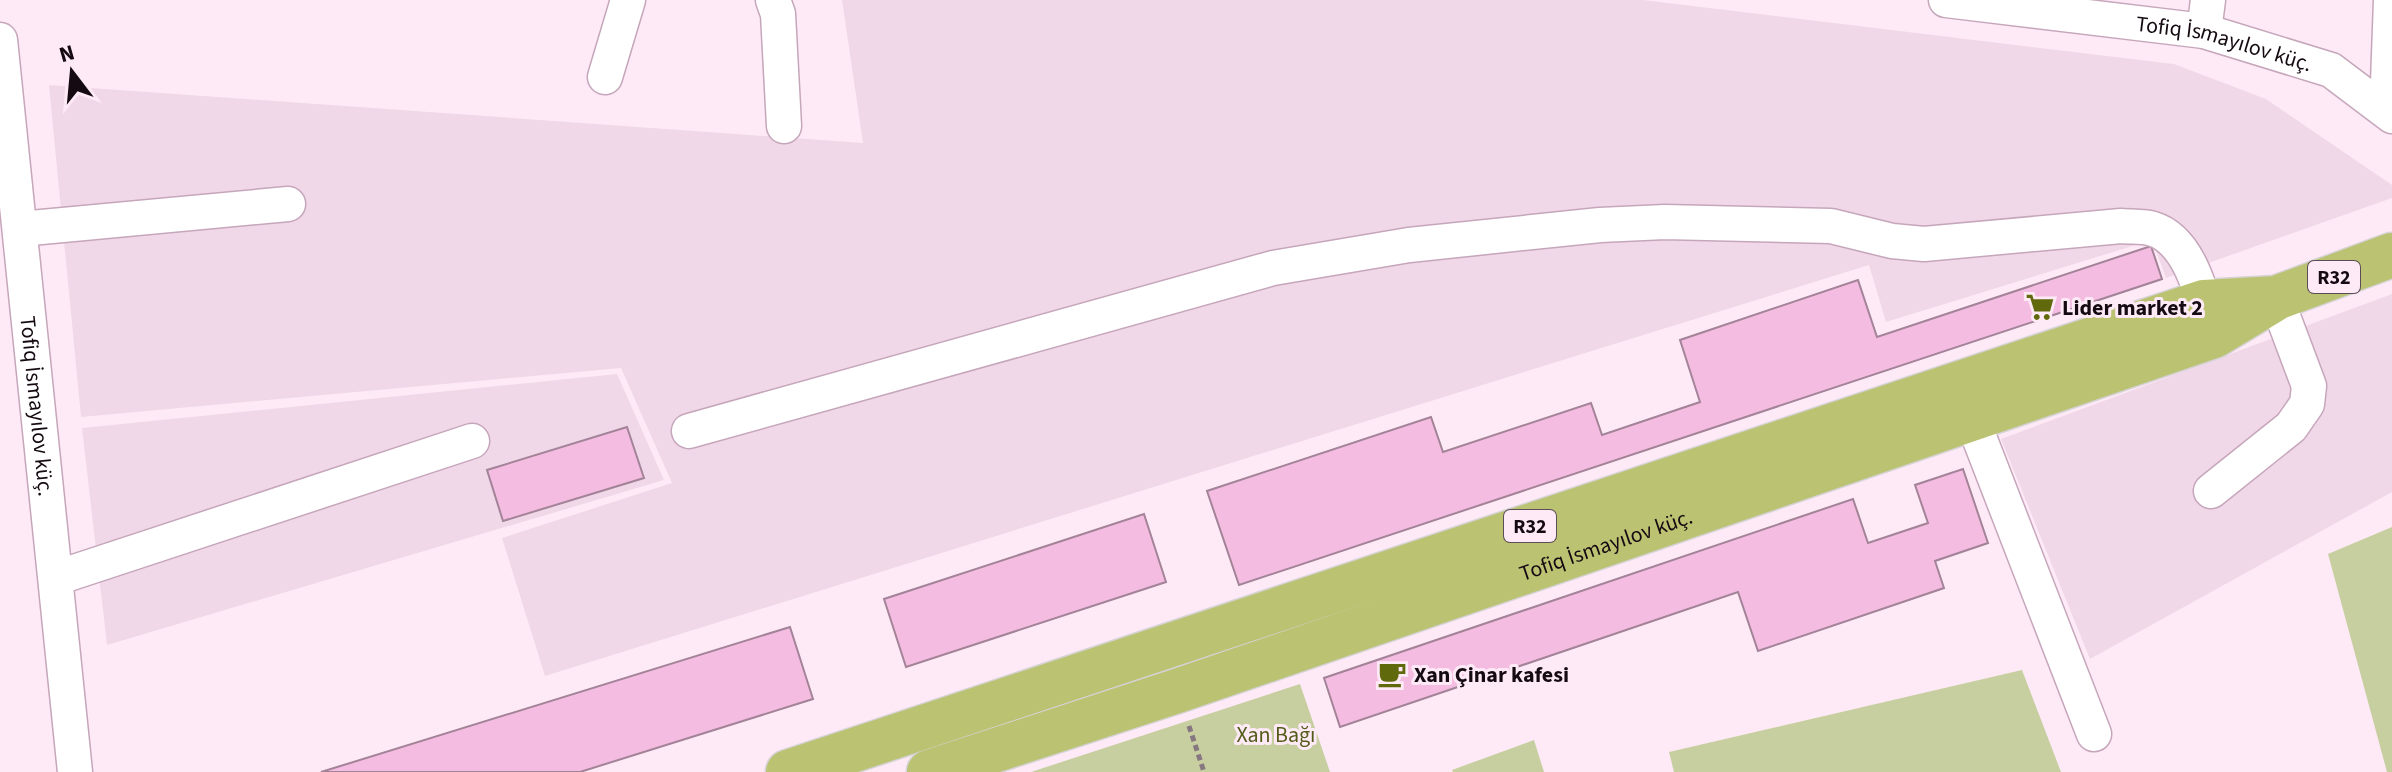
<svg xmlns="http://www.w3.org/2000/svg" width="2392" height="772" font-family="'Source Sans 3',sans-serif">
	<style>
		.built { fill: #f1d8e8 }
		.green { fill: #c7cfa0 }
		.building { fill: #f5bce1; stroke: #a28397; stroke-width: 2 }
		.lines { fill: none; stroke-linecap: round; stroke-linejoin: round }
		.minor-casing { stroke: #c6a6bb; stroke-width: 37 }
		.major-casing { stroke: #d5d3d4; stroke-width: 47 }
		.path { stroke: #877781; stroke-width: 5; stroke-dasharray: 6 4; stroke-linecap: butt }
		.minor { stroke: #fff; stroke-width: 34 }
		.major { stroke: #bbc272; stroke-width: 44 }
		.labels { text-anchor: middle; stroke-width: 6; stroke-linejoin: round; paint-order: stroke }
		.shield { fill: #feeaf7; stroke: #5b4d56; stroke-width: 2 }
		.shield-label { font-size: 20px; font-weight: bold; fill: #150a11 }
		.street-label { font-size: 22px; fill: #150a11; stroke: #feeaf7 }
		.poi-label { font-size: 22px; font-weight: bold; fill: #150a11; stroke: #feeaf7; text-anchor: start }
		.park-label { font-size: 22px; fill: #545c19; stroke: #feeaf7 }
	</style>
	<rect width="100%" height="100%" fill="#feeaf7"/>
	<g class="built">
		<polygon points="842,0 1643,0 2174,64 2266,99 2392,185 2392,198 2166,278 2152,240 1886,322 1869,265 545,676 502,538 672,483 621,368 81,417 49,85 863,143"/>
		<polygon points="2392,294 2392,492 2090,659 2001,439"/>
		<polygon points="617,374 664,480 107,645 82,428"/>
	</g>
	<g class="green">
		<polygon points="2392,527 2392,772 2387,772 2328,554"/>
		<polygon points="2022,670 2061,772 1674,772 1669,752"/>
		<polygon points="1300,684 1330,772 1031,772"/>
		<polygon points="1534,740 1544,772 1453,772 1452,770"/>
	</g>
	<g class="building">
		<polygon points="2151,246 2162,279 1239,585 1207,491 1431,417 1443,452 1591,403 1602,435 1700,402 1680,340 1858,280 1877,337"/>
		<polygon points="627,427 644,478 503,521 487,470"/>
		<polygon points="1963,469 1988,543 1935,561 1944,588 1758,651 1738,592 1340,727 1324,678 1853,499 1868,543 1928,523 1915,485"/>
		<polygon points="1144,514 1166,582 906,667 884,599"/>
		<polygon points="790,627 813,699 580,772 321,772"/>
	</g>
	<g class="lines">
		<defs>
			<g id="minor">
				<polyline points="773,0 778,14 784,126"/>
				<path id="s1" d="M1946,0L2204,31L2331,70L2392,116"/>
				<polyline points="2204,31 2208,0"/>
				<path id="s2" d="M0,40L75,772"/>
				<polyline points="605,77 628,0"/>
				<polyline points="2387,110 2391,0"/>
				<polyline points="20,229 288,204"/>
				<polyline points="1972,419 2094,734"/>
				<path d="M689,431L1273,268L1409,245L1600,225L1665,222L1831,226L1892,241L1924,244L2121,226C2131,227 2144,226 2153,229C2189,240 2201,293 2211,324"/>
				<polyline points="2211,491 2291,427 2307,404 2309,386 2276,298"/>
				<polyline points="56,578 472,441"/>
			</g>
			<g id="major">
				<polyline points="788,772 2204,302 2276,298 2392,255"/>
				<path id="s3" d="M929,772L1177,691L2214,336L2272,301"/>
			</g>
		</defs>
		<use href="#minor" class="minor-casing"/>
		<use href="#major" class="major-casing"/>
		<polyline class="path" points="1189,726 1204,772"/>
		<use href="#minor" class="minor"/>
		<use href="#major" class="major"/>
	</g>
	<defs>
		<symbol id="supermarket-bare" viewBox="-9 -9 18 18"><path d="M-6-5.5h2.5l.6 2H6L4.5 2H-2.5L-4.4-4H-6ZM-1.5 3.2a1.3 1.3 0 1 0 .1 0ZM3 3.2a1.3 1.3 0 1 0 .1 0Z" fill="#60690c" stroke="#feeaf7" stroke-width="2.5" paint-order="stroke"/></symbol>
		<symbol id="cafe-bare" viewBox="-9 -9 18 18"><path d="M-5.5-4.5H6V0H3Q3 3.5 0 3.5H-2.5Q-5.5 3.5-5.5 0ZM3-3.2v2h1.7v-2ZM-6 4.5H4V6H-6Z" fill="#60690c" stroke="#feeaf7" stroke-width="2.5" paint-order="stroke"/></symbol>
	</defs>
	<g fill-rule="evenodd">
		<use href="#supermarket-bare" x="2020" y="287" width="40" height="40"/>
		<use href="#cafe-bare" x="1372" y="654" width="40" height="40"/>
	</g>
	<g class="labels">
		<g class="shield">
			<rect x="2308" y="261" width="52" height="32" rx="6"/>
			<rect x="1504" y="510" width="52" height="32" rx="6"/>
		</g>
		<g class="shield-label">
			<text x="2334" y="284">R32</text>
			<text x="1530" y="533">R32</text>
		</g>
		<g class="street-label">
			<text dy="8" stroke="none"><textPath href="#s1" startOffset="282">Tofiq İsmayılov küç.</textPath></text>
			<text dy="8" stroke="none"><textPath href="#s2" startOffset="368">Tofiq İsmayılov küç.</textPath></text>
			<text dy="8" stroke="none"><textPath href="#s3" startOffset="714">Tofiq İsmayılov küç.</textPath></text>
		</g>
		<g class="poi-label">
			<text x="2062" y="315">Lider market 2</text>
			<text x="1414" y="682">Xan Çinar kafesi</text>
		</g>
		<g class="park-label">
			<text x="1276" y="742">Xan Bağı</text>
		</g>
	</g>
	<g transform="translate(72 72) rotate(344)" stroke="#feeaf7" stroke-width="6" paint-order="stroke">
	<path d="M0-6L14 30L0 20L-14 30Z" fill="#150a11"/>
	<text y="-12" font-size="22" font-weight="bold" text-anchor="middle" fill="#150a11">N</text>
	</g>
</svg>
